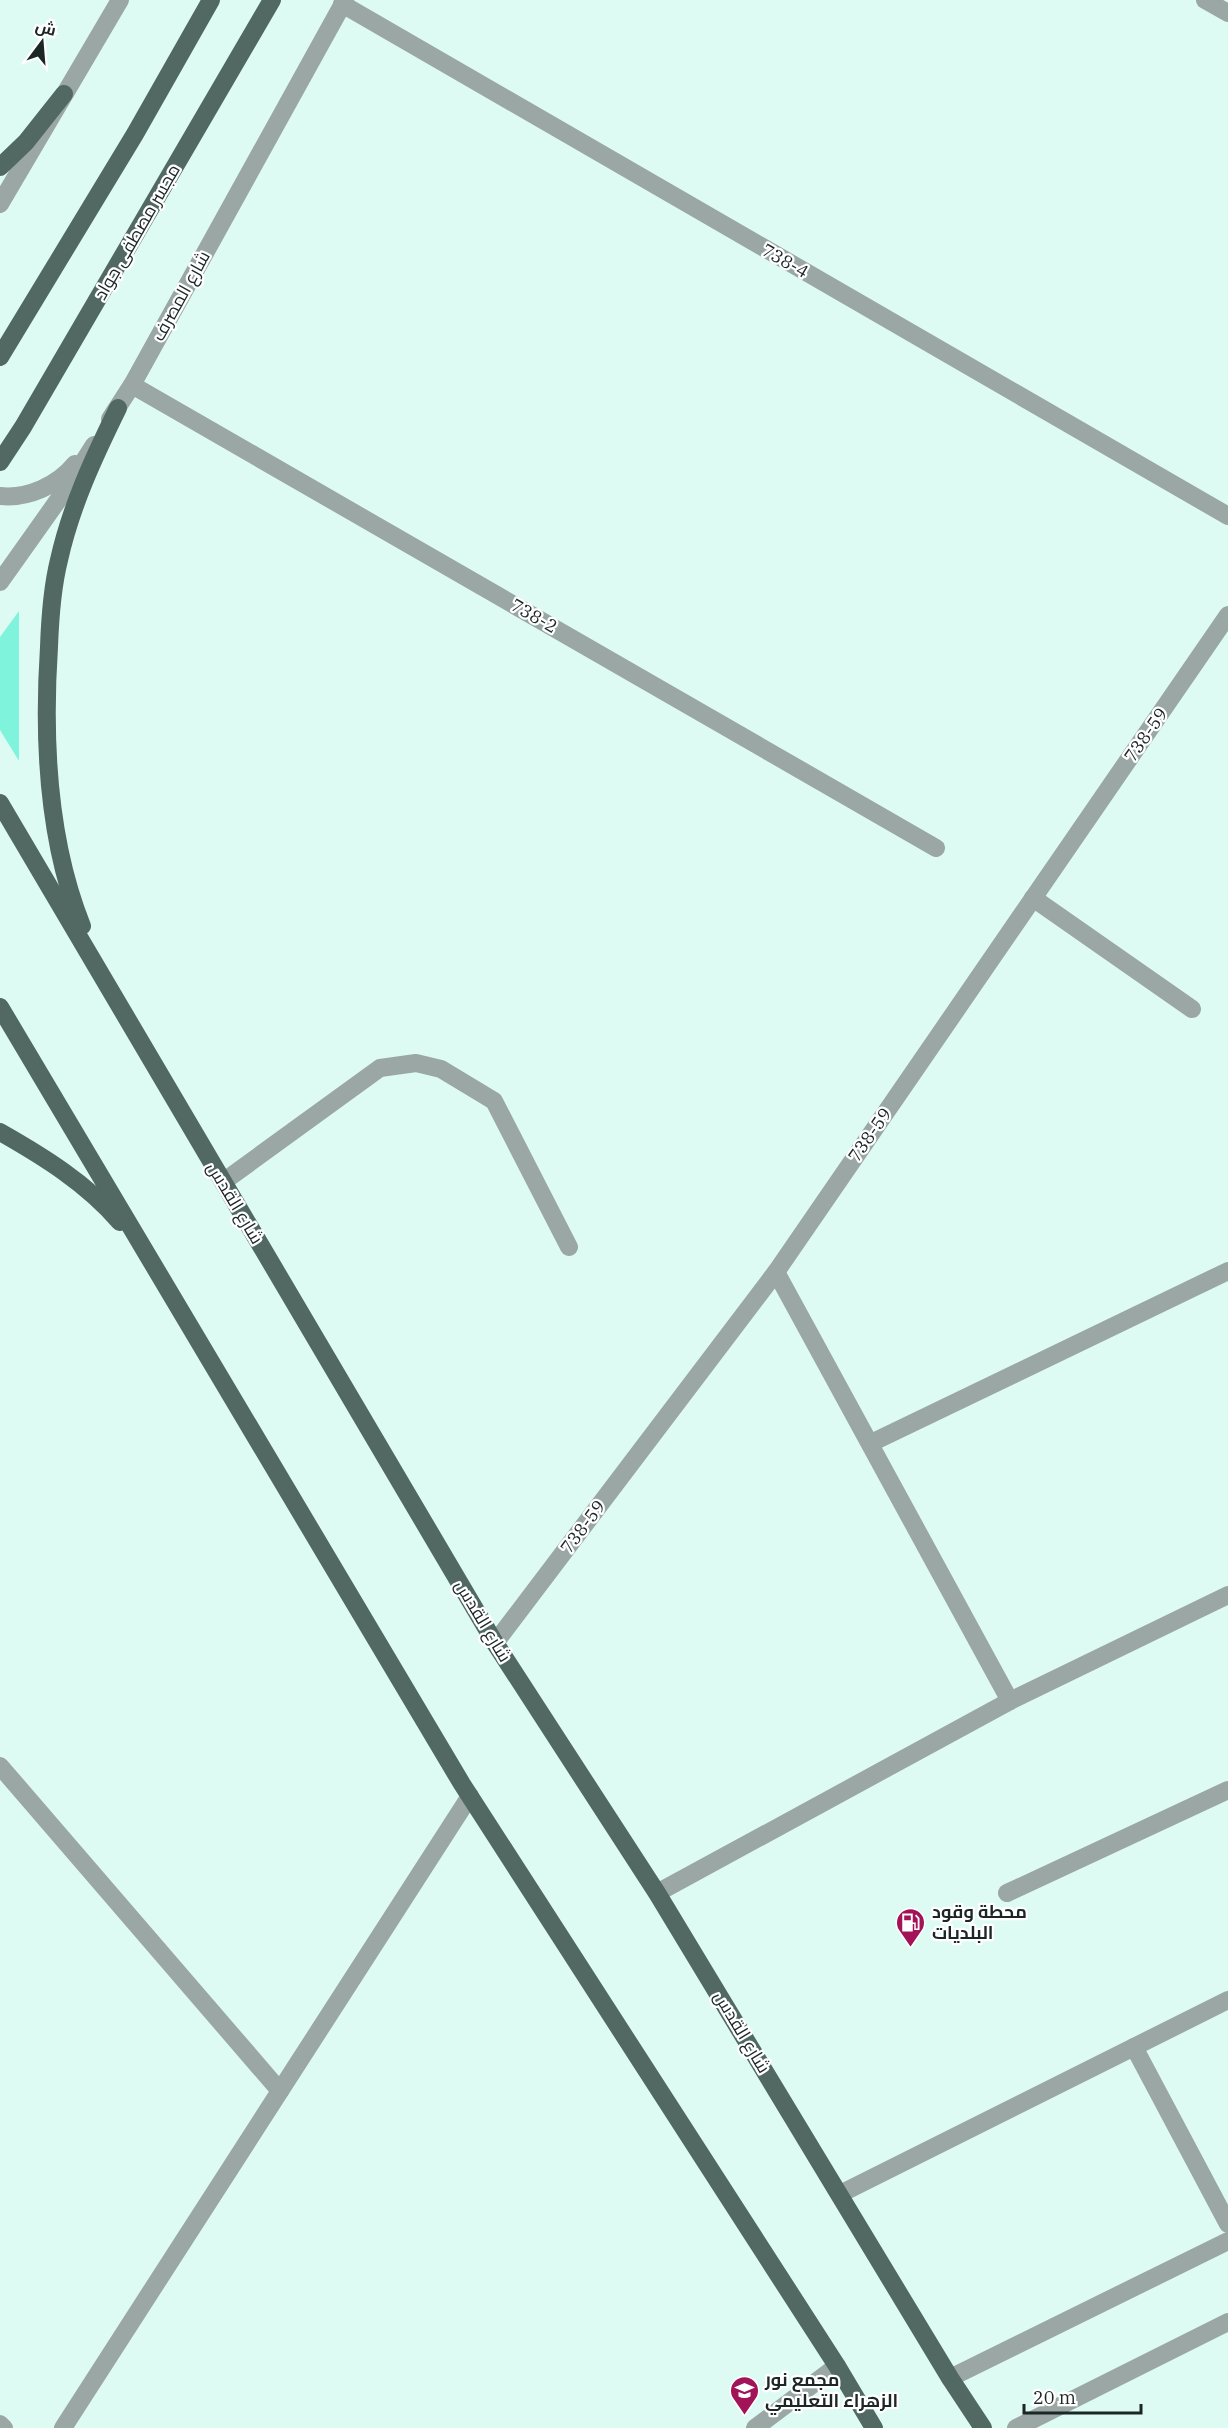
<svg xmlns="http://www.w3.org/2000/svg" width="1228" height="2428" font-family="'IBM Plex Serif',Cairo,serif">
	<style>
		.green { fill: #80f3dd }
		.lines { fill: none; stroke-linecap: round; stroke-linejoin: round }
		.minor { stroke: #9ba7a4; stroke-width: 18 }
		.major { stroke: #526863; stroke-width: 18 }
		.labels { text-anchor: middle; stroke-width: 4.5; stroke-linejoin: round; paint-order: stroke }
		.street-label { font-size: 18px; fill: #1c2725; stroke: #fff }
		.poi-label { font-size: 18px; font-weight: bold; fill: #1c2725; stroke: #fff; text-anchor: start }
	</style>
	<rect width="100%" height="100%" fill="#ddfbf3"/>
	<polygon class="green" points="19,611 19,761 0,730 0,637"/>
	<g class="lines">
		<g class="minor">
			<polyline points="1205,0 1228,13"/>
			<polyline points="342,4 1228,516"/>
			<polyline points="0,204 120,0"/>
			<polyline points="132,385 936,848"/>
			<polyline points="110,419 132,385 345,0"/>
			<path d="M0,496C28,499 58,485 75,464"/>
			<polyline points="0,582 66,489 94,445"/>
			<polyline points="1033,898 1192,1009"/>
			<polyline points="223,1182 380,1068 416,1063 441,1069 494,1101 569,1247"/>
			<polyline points="776,1272 1010,1701"/>
			<polyline points="871,1443 1228,1271"/>
			<polyline points="495,1643 776,1272 1228,615"/>
			<polyline points="0,1766 280,2091"/>
			<polyline points="657,1893 1010,1701 1228,1595"/>
			<polyline points="1007,1893 1228,1790"/>
			<polyline points="1134,2047 1228,2224"/>
			<polyline points="840,2194 1228,2000"/>
			<polyline points="950,2378 1228,2241"/>
			<polyline points="0,2424 4,2428"/>
			<polyline points="63,2428 470,1796"/>
			<polyline points="755,2428 837,2366"/>
			<polyline points="1016,2428 1228,2322"/>
		</g>
		<g class="major">
			<polyline points="0,167 26,142 64,94"/>
			<polyline points="0,357 135,134 211,0"/>
			<polyline points="0,462 23,427 272,0"/>
			<polyline points="0,803 495,1643 657,1893 950,2378 983,2428"/>
			<path d="M82,926C47,839 43,738 49,647C50,618 52,588 59,560C71,506 94,457 118,408"/>
			<polyline points="0,1007 462,1784 837,2366 874,2428"/>
			<path d="M0,1132C44,1157 86,1183 120,1222"/>
		</g>
	</g>
	<defs>
		<symbol id="fuel-pin" viewBox="-11 -11 22 30"><path d="M0 17L-7.5 6A9.5 9.5 0 1 1 7.5 6Z" fill="#a31358" stroke="#fff"/><path d="M-5.5-6h7V0h2V4h1.3V-2.5L3-4.5l.8-.8L6-3V5H2.5V1h-1V6h-7ZM-4.2-4.7v3.2H.2V-4.7Z" fill="#fff"/></symbol>
		<symbol id="school-pin" viewBox="-11 -11 22 30"><path d="M0 17L-7.5 6A9.5 9.5 0 1 1 7.5 6Z" fill="#a31358" stroke="#fff"/><path d="M0-5L7-2L0 1L-7-2ZM-4 1L0 2.5L4 1V4Q0 6-4 4Z" fill="#fff"/></symbol>
	</defs>
	<g fill-rule="evenodd">
		<use href="#fuel-pin" x="894" y="1906" width="33" height="45"/>
		<use href="#school-pin" x="728" y="2374" width="33" height="45"/>
	</g>
	<g class="labels">
		<g class="street-label">
			<text transform="translate(137 232) rotate(-60)" y="6">مجسر مصطفى جواد</text>
			<text transform="translate(785 261) rotate(30)" y="6">738-4</text>
			<text transform="translate(181 296) rotate(-61)" y="6">شارع المصرف</text>
			<text transform="translate(534 616) rotate(30)" y="6">738-2</text>
			<text transform="translate(1146 735) rotate(-55)" y="6">738-59</text>
			<text transform="translate(870 1135) rotate(-55)" y="6">738-59</text>
			<text transform="translate(235 1203) rotate(59)" y="6">شارع القدس</text>
			<text transform="translate(583 1527) rotate(-53)" y="6">738-59</text>
			<text transform="translate(483 1621) rotate(59)" y="6">شارع القدس</text>
			<text transform="translate(742 2032) rotate(59)" y="6">شارع القدس</text>
		</g>
		<g class="poi-label">
			<text x="932" y="1918">محطة وقود<tspan x="932" dy="21">البلديات</tspan></text>
			<text x="765" y="2386">مجمع نور<tspan x="765" dy="21">الزهراء التعليمي</tspan></text>
		</g>
	</g>
	<g transform="translate(42 42) rotate(16)" stroke="#ffffff" stroke-width="4.5" paint-order="stroke">
	<path d="M0-4.5L10 22L0 15L-10 22Z" fill="#1c2725"/>
	<text y="-9" font-size="16" font-weight="bold" text-anchor="middle" fill="#1c2725">ش</text>
	</g>
	<path d="M1024 2404v9h117v-9" fill="none" stroke="#1c2725" stroke-width="3"/>
	<text x="1033" y="2404" font-size="18" fill="#1c2725" stroke="#ffffff" stroke-width="4.5" paint-order="stroke">20 m</text>
</svg>
